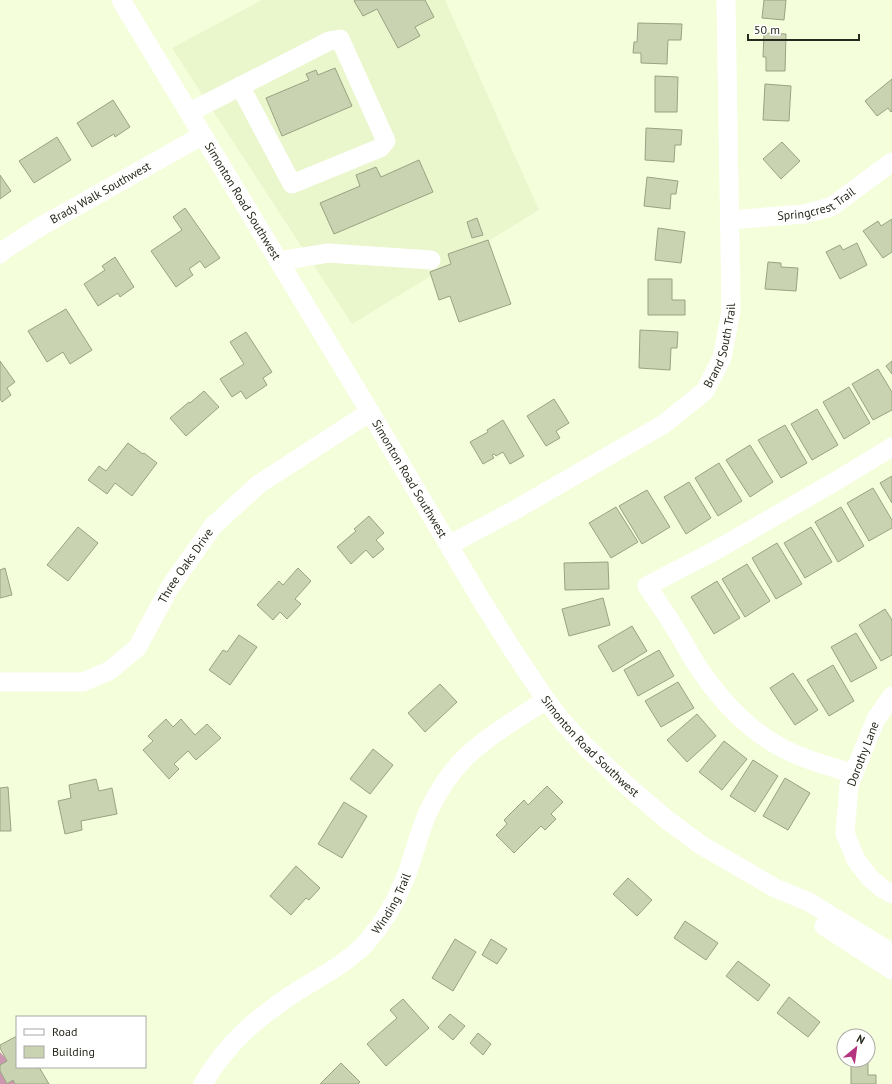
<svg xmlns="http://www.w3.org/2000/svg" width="892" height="1084" font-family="'PT Sans',sans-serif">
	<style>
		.built { fill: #eaf6cb }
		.water { fill: #ce97b1 }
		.building { fill: #c9d3b1; stroke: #99a282 }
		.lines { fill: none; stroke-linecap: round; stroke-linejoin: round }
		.minor { stroke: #fff; stroke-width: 19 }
		.labels { text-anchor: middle; stroke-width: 3; stroke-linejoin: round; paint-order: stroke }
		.street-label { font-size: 12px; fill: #26291c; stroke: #fff }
	</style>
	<rect width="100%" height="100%" fill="#f4fedb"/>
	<polygon class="built" points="262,0 445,0 539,210 352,324 172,48"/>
	<polygon class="water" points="0,1052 8,1061 22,1084 0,1084"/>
	<g class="building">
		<polygon points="355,0 425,0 434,17 415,27 420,36 398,48 377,9 363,16 354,1"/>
		<polygon points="764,0 786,0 784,20 762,18"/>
		<polygon points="638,23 682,24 681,40 668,40 667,64 641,63 641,53 633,53 634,42 637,42"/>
		<polygon points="764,33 786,34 785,71 766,71 766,57 763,57"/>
		<polygon points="335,68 352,106 282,136 266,98 309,80 306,74 316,70 318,75"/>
		<polygon points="655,76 678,77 677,112 655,112"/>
		<polygon points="892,79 892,111 891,112 888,108 877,116 865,101"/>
		<polygon points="765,84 791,86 789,121 763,120"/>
		<polygon points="113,100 130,127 115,137 114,134 92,147 77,123"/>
		<polygon points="646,128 682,130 681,145 675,145 674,162 645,160"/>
		<polygon points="57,137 71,160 34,183 19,161"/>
		<polygon points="782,142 800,161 781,179 763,159"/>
		<polygon points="419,160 433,192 334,234 320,203 360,186 356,175 376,167 381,177"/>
		<polygon points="0,175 11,191 0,199"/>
		<polygon points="647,177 678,181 676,194 671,194 670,209 644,206"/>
		<polygon points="185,208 220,258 205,268 200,261 189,269 193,275 176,287 151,251 182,230 173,217"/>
		<polygon points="477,218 483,235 472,238 467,222"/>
		<polygon points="892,219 892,252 883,258 863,231 878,221 881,226"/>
		<polygon points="658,228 685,232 681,263 655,260"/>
		<polygon points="488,240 511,304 459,322 450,296 439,300 430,272 451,264 448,254"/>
		<polygon points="857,243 867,265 840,279 826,252 840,245 843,250"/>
		<polygon points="115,257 134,287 120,297 118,293 98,306 84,284 105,270 102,266"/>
		<polygon points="768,262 781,263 781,267 798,268 796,291 765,289"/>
		<polygon points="648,279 672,279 672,300 685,300 685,315 648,315"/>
		<polygon points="66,309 92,350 70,364 63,352 47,362 28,331"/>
		<polygon points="640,330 678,332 677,348 671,348 670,370 639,368"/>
		<polygon points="246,332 272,372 263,378 267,385 246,399 241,391 232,397 220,379 244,364 230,342"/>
		<polygon points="0,361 15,382 7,388 11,395 2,402 0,399"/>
		<polygon points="892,361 892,374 886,366"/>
		<polygon points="878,369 892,392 892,410 873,420 852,384"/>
		<polygon points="849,387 870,423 844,439 823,402"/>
		<polygon points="204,391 219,407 186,436 170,418 189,402 190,403"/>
		<polygon points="554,399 569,423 556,431 560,438 546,446 527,416"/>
		<polygon points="817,409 838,445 812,460 791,424"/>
		<polygon points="503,420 524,456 510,464 503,452 496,456 494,454 492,455 494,458 483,464 470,442 488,432 487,430"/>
		<polygon points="785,425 807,463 781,478 758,440"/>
		<polygon points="128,443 143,454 144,453 157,463 132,496 115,483 107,494 88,480 99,466 106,471"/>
		<polygon points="750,445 773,482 750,497 726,460"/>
		<polygon points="719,463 742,501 718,516 695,478"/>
		<polygon points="892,476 892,503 880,483"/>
		<polygon points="689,482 711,518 686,534 664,497"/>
		<polygon points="873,488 892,520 892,528 869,541 847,503"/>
		<polygon points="647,490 670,527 642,544 619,506"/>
		<polygon points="616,507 638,542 611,558 589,523"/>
		<polygon points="841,507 864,546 838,562 815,522"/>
		<polygon points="369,516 384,533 376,540 384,549 373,558 366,550 351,564 337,547 356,531 354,529"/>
		<polygon points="78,527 98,543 68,581 47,565"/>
		<polygon points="811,527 832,562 805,578 784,543"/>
		<polygon points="777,543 802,584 776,599 752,558"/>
		<polygon points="608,562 609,589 565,590 564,563"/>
		<polygon points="747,564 770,601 745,617 722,579"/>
		<polygon points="5,568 12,595 0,598 0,570"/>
		<polygon points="298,568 311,581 295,599 301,604 287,619 280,612 273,620 257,605 279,581 283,585"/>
		<polygon points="717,581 740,618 714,634 691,597"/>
		<polygon points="603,598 610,625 569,636 562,609"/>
		<polygon points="885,609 892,620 892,655 881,661 859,625"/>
		<polygon points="632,626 647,651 613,672 598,646"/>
		<polygon points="856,633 877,668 851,682 831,647"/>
		<polygon points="239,635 257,647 230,685 209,670 223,650 227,652"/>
		<polygon points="659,650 674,676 638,696 624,670"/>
		<polygon points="833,665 854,701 829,716 807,680"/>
		<polygon points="793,673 818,710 795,725 770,688"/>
		<polygon points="678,682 694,708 661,727 645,701"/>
		<polygon points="440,684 457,702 425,732 408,713"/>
		<polygon points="697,714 716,736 687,762 667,740"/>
		<polygon points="166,719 173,727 181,719 195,735 207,724 221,738 196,760 188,751 174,764 179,769 169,779 143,750 153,741 148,736"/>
		<polygon points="724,741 747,759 722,790 699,772"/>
		<polygon points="373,749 393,765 370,794 350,779"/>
		<polygon points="753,760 778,776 755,812 730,796"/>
		<polygon points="785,778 810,793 788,830 763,816"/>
		<polygon points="96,779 99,791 112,788 117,814 81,821 82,830 65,834 58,801 71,798 69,785"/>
		<polygon points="547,786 563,802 551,814 556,819 545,830 541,826 514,853 496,835 507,824 504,820 524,800 528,805"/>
		<polygon points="8,787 11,831 0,831 0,788"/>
		<polygon points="344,802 367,816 342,858 318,844"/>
		<polygon points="296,866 320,888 309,900 306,898 291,915 270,896"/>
		<polygon points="628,878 652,900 637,916 613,894"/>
		<polygon points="685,921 718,943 706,960 674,938"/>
		<polygon points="455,939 476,952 453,991 432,978"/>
		<polygon points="491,939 507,949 497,964 482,955"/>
		<polygon points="738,961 770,985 758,1001 726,976"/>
		<polygon points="789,997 820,1022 808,1037 777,1013"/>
		<polygon points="403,999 429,1028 386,1066 367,1044 397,1018 390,1010"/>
		<polygon points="450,1014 465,1026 453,1040 438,1027"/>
		<polygon points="478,1033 491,1044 483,1055 470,1043"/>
		<polygon points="17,1036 17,1067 39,1067 49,1084 15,1084 13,1080 7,1084 0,1071 0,1065 7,1061 0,1048 0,1045"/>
		<polygon points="868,1058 868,1075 876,1075 876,1084 851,1084 851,1060 868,1060"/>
		<polygon points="341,1063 360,1082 358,1084 320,1084"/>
	</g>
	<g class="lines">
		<g class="minor">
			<path id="s1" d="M121,0L370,412L480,598L512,649L546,700L563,722L584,745L624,783L666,819L701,845L775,888L809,902L892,953"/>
			<polyline points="190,112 329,41 340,39 386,141 380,148 292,184 240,86"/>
			<path id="s2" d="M729,220L804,214L831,207L892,162"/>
			<path id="s3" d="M0,254L1,252L38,228L203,135"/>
			<polyline points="279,261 328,253 431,260"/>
			<path id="s4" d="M449,545L513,511L664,424L705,391L722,358L731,311L726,0"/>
			<path id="s5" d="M0,682H83L109,671L137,648L170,587L213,526L259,484L370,412"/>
			<polyline points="892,696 876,719 849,785 845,833 856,860 870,878 883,889 892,894"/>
			<path d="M854,774C830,766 804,760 782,748C745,728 715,694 693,659C687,649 682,639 676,630C667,615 657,601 647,586L718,549L836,481L892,447"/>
			<polyline points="824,926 892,970"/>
			<path id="s6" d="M203,1084C227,1042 259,1016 299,990C323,975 346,964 366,943C382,925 395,904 404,881C414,858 418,833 429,810C438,792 449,774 463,760C485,737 519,718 546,700"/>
		</g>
	</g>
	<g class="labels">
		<g class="street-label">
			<text dy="4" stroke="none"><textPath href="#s3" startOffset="118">Brady Walk Southwest</textPath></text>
			<text dy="4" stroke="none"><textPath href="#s1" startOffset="235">Simonton Road Southwest</textPath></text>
			<text dy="4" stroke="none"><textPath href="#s2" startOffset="90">Springcrest Trail</textPath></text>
			<text dy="4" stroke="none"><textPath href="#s4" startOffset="348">Brand South Trail</textPath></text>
			<text dy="4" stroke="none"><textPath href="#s1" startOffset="559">Simonton Road Southwest</textPath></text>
			<text dy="4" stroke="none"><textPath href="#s5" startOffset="243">Three Oaks Drive</textPath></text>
			<text dy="4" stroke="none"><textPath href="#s1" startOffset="883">Simonton Road Southwest</textPath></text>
			<text transform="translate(863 754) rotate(-69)" y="4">Dorothy Lane</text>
			<text dy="4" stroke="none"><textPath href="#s6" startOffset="265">Winding Trail</textPath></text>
		</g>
	</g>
	<rect x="16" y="1016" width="130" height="52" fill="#ffffff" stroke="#a8a9a4"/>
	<rect x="24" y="1029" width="20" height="6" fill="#ffffff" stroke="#a8a9a4"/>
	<text x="52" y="1036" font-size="12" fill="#26291c">Road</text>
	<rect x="24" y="1046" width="20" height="12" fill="#c9d3b1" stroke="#a8a9a4"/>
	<text x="52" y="1056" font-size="12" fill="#26291c">Building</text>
	<g transform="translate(856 1048) rotate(29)"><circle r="19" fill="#ffffff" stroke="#a8a9a4"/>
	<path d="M0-3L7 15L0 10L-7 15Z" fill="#b5347f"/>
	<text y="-6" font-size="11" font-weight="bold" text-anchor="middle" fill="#26291c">N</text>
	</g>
	<path d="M748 34v6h111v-6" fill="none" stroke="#26291c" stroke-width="2"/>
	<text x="754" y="34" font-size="12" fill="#26291c" stroke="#ffffff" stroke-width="3" paint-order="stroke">50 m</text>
</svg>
